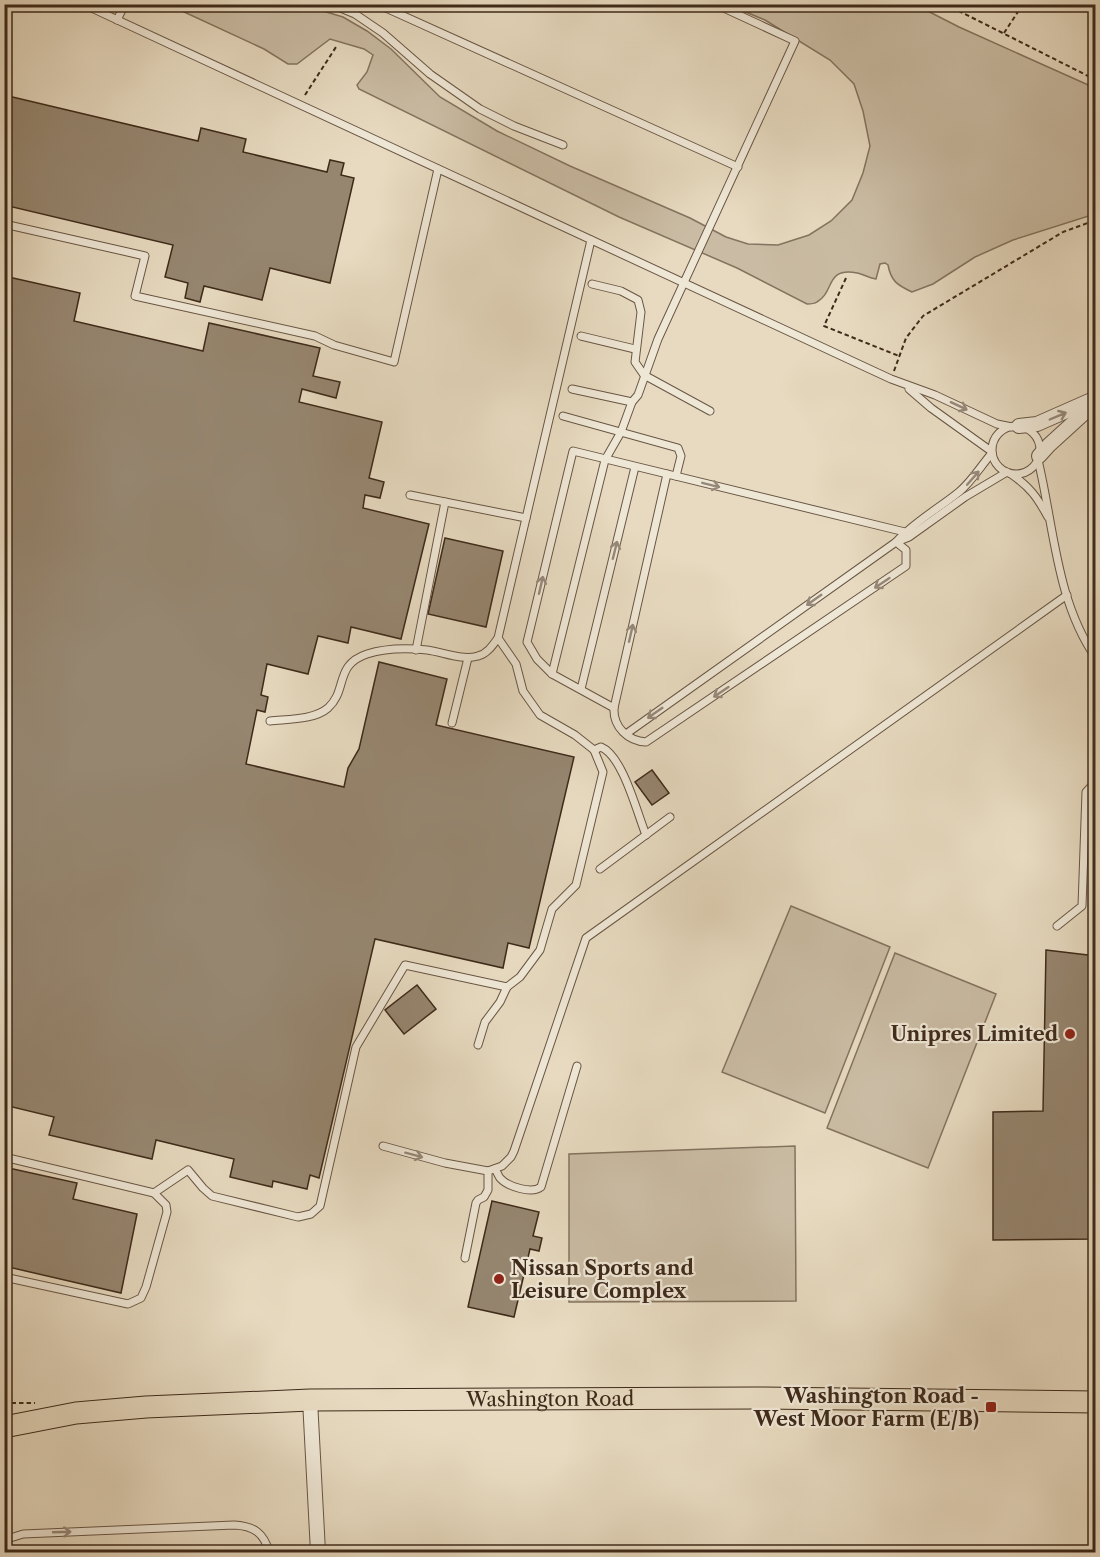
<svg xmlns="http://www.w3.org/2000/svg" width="1100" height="1557" font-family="'Libre Caslon Text',serif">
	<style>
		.green { fill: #cabca4; stroke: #84735f; stroke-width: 1.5 }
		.building { fill: #968670; stroke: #3e2a1a; stroke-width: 1.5 }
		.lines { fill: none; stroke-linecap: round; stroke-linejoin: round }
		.service-casing { stroke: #685644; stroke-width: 9 }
		.minor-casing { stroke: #685644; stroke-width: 16 }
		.primary-casing { stroke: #3e2a1a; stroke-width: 23 }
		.path { stroke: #3e2a1a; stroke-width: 2; stroke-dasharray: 4.5 3; stroke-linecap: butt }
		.service { stroke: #efe7d6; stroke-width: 7 }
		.minor { stroke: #efe7d6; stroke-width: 14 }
		.primary { stroke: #e7dac0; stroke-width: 21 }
		.oneway { stroke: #968878 }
		.poi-dot { fill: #8f2418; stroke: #efe7d6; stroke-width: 2 }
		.labels { text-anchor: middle; stroke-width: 4.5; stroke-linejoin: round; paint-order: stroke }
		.poi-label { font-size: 20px; font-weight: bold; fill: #3e2a1a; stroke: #efe7d6; text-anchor: end }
		.street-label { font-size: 20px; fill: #3e2a1a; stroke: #efe7d6 }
	</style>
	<rect width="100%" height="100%" fill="#e7dac0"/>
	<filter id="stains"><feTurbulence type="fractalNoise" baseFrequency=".00333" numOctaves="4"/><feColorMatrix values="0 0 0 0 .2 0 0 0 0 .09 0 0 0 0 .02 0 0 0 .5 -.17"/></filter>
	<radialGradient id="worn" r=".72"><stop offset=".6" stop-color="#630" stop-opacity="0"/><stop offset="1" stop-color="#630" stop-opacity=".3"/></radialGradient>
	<g class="green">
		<path d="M169,5H303L343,17L367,31L391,49L440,97L497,131L570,166L690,218L726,237L748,244L778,245L809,235L831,221L852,200L863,173L870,146L863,111L854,84L830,60L765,20L729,5H916L959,27L1095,88V214L1013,240L975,257L933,284L912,292C897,285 891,281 888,265L885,263L880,264L876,279C869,278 863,274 857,273C825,267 835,292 817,302C814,304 811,304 807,304L737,268L619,217L359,89L357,85L367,72L373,55L364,49L330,39L297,64H288L264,49Z"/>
		<polygon points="791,906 890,947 825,1113 722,1072"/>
		<polygon points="895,953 996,994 928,1168 827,1128"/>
		<polygon points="795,1146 796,1301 569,1302 569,1154"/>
	</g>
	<g class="building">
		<polygon points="4,95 198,141 201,128 246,139 243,152 327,172 330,160 344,163 341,175 354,178 330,283 270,268 262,300 204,286 200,302 185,298 188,283 165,277 173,245 4,205"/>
		<polygon points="4,276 80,293 74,321 203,351 209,323 320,348 313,376 340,382 336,398 302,389 299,402 382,422 369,478 384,482 380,498 365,495 363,508 429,524 401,639 351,627 348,643 318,636 308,674 267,664 261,695 268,697 265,712 257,710 246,764 344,787 348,768 359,749 379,662 447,679 436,725 574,757 529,948 508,943 503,968 375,939 319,1178 310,1175 307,1189 273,1181 272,1187 230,1177 234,1159 156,1140 152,1159 49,1135 54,1117 4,1105"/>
		<polygon points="445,538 503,551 486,627 428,614"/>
		<polygon points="652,770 669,793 652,805 635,782"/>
		<polygon points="1046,950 1096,956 1096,1239 993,1240 993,1112 1043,1111"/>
		<polygon points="417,985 436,1009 404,1034 385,1010"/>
		<polygon points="4,1167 77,1183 73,1199 137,1214 121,1293 4,1266"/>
		<polygon points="492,1201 539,1212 533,1236 542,1238 539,1251 530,1249 514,1317 468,1307"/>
	</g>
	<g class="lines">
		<defs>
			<g id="service">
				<polyline points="83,4 891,379 935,395 997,424 1012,427"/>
				<polyline points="331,4 355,14 383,33 430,74 480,109 514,126 563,145"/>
				<polyline points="377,4 738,167"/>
				<polyline points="117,20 125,4"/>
				<polyline points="4,224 145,256 135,296 315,336 334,345 394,362 438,169"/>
				<polyline points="592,284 621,291 638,300 641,312 635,362 644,375 710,411"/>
				<polyline points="581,336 635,349"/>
				<polyline points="572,389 632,402"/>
				<polyline points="909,389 931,408 991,451"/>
				<polyline points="563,416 678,448 681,456 676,476"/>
				<circle cx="1016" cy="450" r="24"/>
				<path d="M1038,460C1054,526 1056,601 1096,658"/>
				<path d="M667,474L614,708C613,727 628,741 646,742L906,566V550L896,542"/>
				<path d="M1011,474C1030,487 1037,497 1048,517"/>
				<polyline points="410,495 526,518"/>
				<polyline points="899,541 909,537 965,497 1007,472"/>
				<polyline points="416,650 445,502"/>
				<polyline points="552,674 605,460 621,432 632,402 638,395 658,339 795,41 715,4"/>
				<polyline points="581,689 635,467"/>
				<polyline points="614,708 552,674 537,659 527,642 573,451 905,532"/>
				<path d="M270,721C288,719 314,720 328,708C348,690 334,665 367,654C386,648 409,648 427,650C443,652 462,661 478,656C487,654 493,645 498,638"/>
				<polyline points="452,723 468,658"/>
				<path d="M626,734L896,542C914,522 938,509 959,492C972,481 980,467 992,453"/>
				<path d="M594,750L601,747C623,756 637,813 646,835"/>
				<polyline points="600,869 670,817"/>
				<polyline points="1057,926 1082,906 1086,792 1096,781"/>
				<polyline points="478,1045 485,1022 500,1002 507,987"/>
				<polyline points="383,1146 445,1163 488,1171 502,1166 511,1157 514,1151 586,938 1067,595"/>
				<polyline points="4,1157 154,1193 188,1170 203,1188 212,1196 298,1217 311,1214 320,1206 356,1047 405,965 507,987 520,977 540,950 552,909 576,885 603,772 594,750 575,735 540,715 523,691 516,664 498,638 591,240"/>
				<path d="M495,1169C496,1170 499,1177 500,1178C508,1187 532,1194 541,1187L577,1066"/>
				<polyline points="465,1258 476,1203 478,1200 484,1197 488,1190 488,1171"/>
				<polyline points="4,1277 128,1304 141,1298 146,1287 167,1212 166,1205 154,1193"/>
				<path d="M4,1540L23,1534L234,1525C254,1526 264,1533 269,1552"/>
			</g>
			<g id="minor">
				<polyline points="1019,426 1037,424 1096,398"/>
				<polyline points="1039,456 1049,445 1094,404"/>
				<polyline points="310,1400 318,1552"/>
			</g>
			<g id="primary">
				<path id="s1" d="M4,1427L76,1413L146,1407L310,1400L757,1398L1096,1402"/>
			</g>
		</defs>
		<use href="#service" class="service-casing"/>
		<use href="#minor" class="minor-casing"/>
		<use href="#primary" class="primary-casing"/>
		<g class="path">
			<polyline points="945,4 1096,80"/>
			<polyline points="1004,33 1023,4"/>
			<polyline points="305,95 336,47"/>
			<polyline points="846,278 824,326 899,356"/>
			<polyline points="894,371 906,338 923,316 1063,232 1096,220"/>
			<polyline points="4,1403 35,1403"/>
		</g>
		<use href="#service" class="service"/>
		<use href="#minor" class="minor"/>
		<use href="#primary" class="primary"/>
	</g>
	<defs><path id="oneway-shaft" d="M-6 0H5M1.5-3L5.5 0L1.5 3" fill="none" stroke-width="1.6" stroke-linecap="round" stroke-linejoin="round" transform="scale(1.5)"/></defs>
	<g class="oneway">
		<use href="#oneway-shaft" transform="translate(959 406) rotate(25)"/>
		<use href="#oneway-shaft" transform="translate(1058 416) rotate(-23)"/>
		<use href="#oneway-shaft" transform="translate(973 478) rotate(-49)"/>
		<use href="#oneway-shaft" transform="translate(711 485) rotate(14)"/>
		<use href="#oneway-shaft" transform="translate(615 550) rotate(-76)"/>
		<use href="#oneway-shaft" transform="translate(882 583) rotate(146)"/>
		<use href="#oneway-shaft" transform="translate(541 585) rotate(-77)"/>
		<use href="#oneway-shaft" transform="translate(814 600) rotate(145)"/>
		<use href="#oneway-shaft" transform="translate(631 633) rotate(-77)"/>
		<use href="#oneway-shaft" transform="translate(721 692) rotate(146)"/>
		<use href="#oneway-shaft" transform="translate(655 713) rotate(145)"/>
		<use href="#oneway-shaft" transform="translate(414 1155) rotate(15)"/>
		<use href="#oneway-shaft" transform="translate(62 1532) rotate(-2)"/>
	</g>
	<g class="poi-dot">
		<circle cx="1070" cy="1034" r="6"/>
		<circle cx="499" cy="1279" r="6"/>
		<rect x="985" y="1401" width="12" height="12" rx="3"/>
	</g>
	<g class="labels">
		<g class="poi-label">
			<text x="1058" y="1041">Unipres Limited</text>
			<text x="511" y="1275" text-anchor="start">Nissan Sports and<tspan x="511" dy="23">Leisure Complex</tspan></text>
			<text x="979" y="1403">Washington Road -<tspan x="979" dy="23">West Moor Farm (E/B)</tspan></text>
		</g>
		<g class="street-label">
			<text dy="7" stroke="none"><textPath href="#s1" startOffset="548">Washington Road</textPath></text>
		</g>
	</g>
	<rect width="1100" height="1557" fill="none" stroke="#e7dac0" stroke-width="24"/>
	<rect x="6" y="6" width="1088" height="1545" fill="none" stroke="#3e2a1a" stroke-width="3"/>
	<rect x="12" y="12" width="1076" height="1533" fill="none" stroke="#3e2a1a" stroke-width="1.5"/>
	<rect width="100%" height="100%" filter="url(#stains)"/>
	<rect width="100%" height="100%" fill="url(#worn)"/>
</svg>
